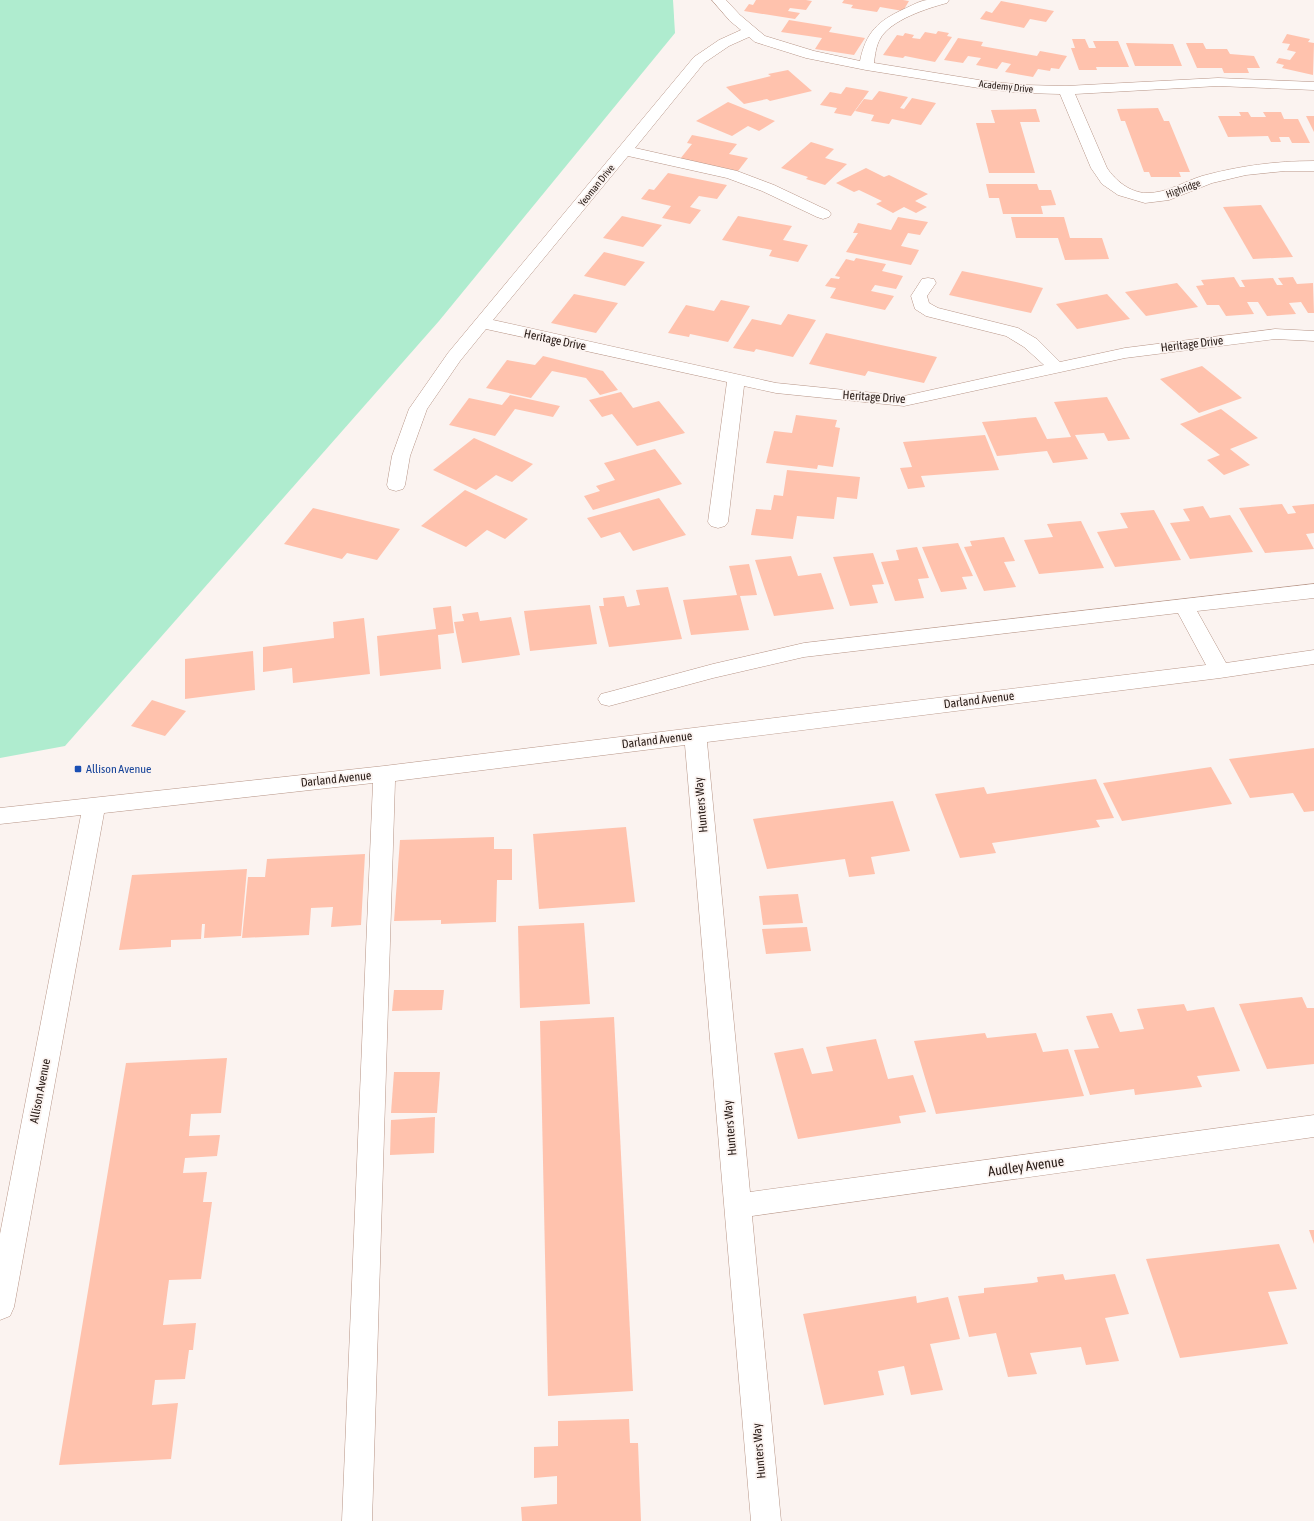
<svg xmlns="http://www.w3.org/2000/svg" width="1314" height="1521" font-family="'Asap Condensed',sans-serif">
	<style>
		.green { fill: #afeccf }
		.building { fill: #ffc2ad }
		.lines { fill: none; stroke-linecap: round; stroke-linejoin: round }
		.minor-casing { stroke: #b79587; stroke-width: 1 }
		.minor { fill: #fff; fill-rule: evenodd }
		.transit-dot { fill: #1a4fb4; stroke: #fbf3f0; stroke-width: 1.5 }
		.labels { text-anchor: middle; stroke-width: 3.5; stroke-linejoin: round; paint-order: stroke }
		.far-street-label { font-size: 10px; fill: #271a15; stroke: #fbf3f0 }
		.street-label { font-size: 12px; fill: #271a15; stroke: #fbf3f0 }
		.transit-label { font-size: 12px; fill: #164399; stroke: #fbf3f0; text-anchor: start }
		.near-street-label { font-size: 14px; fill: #271a15; stroke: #fbf3f0 }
	</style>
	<rect width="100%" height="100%" fill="#fbf3f0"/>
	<polygon class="green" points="0,0 673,0 675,33 439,321 65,746 0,758"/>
	<g class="building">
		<polygon points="756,0 806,0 812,1 806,10 790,8 788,11 800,13 795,19 744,11 749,4 753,5"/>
		<polygon points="844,0 903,0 909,1 903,11 880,7 877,12 851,8 853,5 842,3"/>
		<polygon points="1001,1 1054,11 1046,22 1030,19 1024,28 980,19 986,11 992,13"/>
		<polygon points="789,20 832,27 829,32 865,38 854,55 815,49 822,38 781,32"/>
		<polygon points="938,31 949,33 947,36 952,37 935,62 905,56 903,58 883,55 897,35 903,36 905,33 914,35 912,38 920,39 925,32 936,34"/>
		<polygon points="1287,34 1310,39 1308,42 1314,43 1313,75 1282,68 1284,65 1276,63 1279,58 1290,60 1296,52 1287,50 1290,44 1282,43"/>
		<polygon points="958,38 983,42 981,46 1037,56 1040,51 1067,56 1059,69 1051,68 1050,71 1038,69 1033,77 1005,72 1011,64 1002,62 997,69 976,65 981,58 968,56 963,63 944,60"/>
		<polygon points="1072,39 1085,39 1089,48 1096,48 1093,41 1118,41 1129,67 1096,67 1097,70 1079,70 1071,48 1075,48"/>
		<polygon points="1126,43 1173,44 1182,66 1135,66"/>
		<polygon points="1186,43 1203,43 1206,49 1227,49 1230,54 1254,56 1260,68 1247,68 1249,73 1224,73 1222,68 1197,68"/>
		<polygon points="788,70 812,91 770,101 767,99 744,104 726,87 771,76 768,74"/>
		<polygon points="846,87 869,91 851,116 834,113 837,108 820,105 830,92 841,94"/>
		<polygon points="879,91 908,97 900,108 904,109 912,98 936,103 921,125 892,119 889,124 871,121 874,115 855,111 864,99 872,100"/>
		<polygon points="728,102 775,121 759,131 748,126 732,136 696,121"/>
		<polygon points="1158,108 1164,121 1169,121 1190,172 1179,172 1181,177 1151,177 1149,172 1144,172 1125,121 1121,121 1117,109"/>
		<polygon points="1036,109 1040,122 1020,122 1035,173 989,173 976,123 995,123 991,110"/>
		<polygon points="1239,112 1248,112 1251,117 1266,117 1263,112 1281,112 1284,119 1298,119 1310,143 1292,143 1289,137 1279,137 1281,142 1271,142 1268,136 1228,137 1218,116 1241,116"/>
		<polygon points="1306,116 1314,116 1314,132"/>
		<polygon points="692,135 737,144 729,154 748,158 738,171 680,159 692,144 687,143"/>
		<polygon points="811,142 834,149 825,158 847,164 825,185 806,179 808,177 781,168"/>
		<polygon points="866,168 884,177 889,175 928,194 915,201 927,207 916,213 904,207 893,213 876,204 882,201 859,190 854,192 836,183"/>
		<polygon points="668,173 727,185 717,199 699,196 690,207 701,210 690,224 662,218 671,206 641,199 649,189 654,190"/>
		<polygon points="986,184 1037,184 1039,190 1051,190 1056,205 1041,206 1043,214 1003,214 999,198 989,198"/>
		<polygon points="1261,205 1274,226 1293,257 1253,259 1223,207"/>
		<polygon points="622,216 662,225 643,247 603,238"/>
		<polygon points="738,216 792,226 783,240 808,245 798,262 769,256 772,250 722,240"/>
		<polygon points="898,217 928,222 920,235 908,233 901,246 919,250 911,265 846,252 858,233 853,233 858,223 891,230"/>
		<polygon points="1011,217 1064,217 1070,238 1016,238"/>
		<polygon points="1058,238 1102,238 1109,259 1065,260"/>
		<polygon points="604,252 645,262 625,286 584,276"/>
		<polygon points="856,258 886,264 882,271 903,276 896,289 875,285 871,291 894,296 885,310 830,298 836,288 825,286 831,278 839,279 840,277 835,276 846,259 854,261"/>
		<polygon points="962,271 1016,282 1043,288 1031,313 949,295"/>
		<polygon points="1234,277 1240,287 1245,287 1241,280 1273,278 1277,285 1283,285 1278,278 1293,277 1297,284 1313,283 1314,313 1308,313 1301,302 1289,303 1296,314 1267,316 1258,302 1247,302 1254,314 1226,316 1219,305 1207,305 1196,286 1204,285 1201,280"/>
		<polygon points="1177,283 1198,307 1146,316 1125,292"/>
		<polygon points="574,294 618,303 596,333 551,323"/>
		<polygon points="1107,294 1130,319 1077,329 1056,304"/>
		<polygon points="721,300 750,306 728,342 690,334 689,337 668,333 686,305 714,311"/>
		<polygon points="788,314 816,320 793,357 756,349 754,352 733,348 752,319 781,325"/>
		<polygon points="826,333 881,345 937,357 924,383 868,371 865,376 809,364"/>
		<polygon points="543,356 603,371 618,390 600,395 586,378 552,371 531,398 486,388 507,360 535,365"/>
		<polygon points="1202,366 1242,398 1199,413 1160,379"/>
		<polygon points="621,392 633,408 659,401 685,433 637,446 612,414 602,417 589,400"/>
		<polygon points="510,395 560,406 553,417 515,409 495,436 449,425 469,398 502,405"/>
		<polygon points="1107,397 1130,439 1108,441 1104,433 1075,435 1088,459 1053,463 1047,451 997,456 982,422 1036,417 1047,439 1071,437 1054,402"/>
		<polygon points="1221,409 1258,438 1230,449 1250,465 1224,475 1207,460 1220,455 1180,424"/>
		<polygon points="796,415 837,420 835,427 840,428 833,467 818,465 817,469 766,463 774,431 792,433"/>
		<polygon points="985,435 999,470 921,476 925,487 908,489 900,468 912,467 903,442"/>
		<polygon points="474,438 533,464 512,482 496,475 476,490 433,470"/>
		<polygon points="655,449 682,484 593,510 584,496 600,491 596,486 615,480 604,463"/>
		<polygon points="787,470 860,477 857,499 837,497 834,519 797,516 793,539 751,535 756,509 771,510 774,495 783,496"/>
		<polygon points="465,490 528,519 505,539 487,530 466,547 421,526"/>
		<polygon points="659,498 686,535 633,551 620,532 601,538 587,518"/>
		<polygon points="1282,504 1288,514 1296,513 1292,506 1314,504 1314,533 1306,534 1314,549 1265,553 1239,508"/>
		<polygon points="1203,506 1210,518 1230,515 1253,552 1190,559 1170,523 1190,521 1183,509"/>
		<polygon points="313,508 400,529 377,560 347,553 342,559 284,544"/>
		<polygon points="1154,510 1181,560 1115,567 1097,532 1128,528 1120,513"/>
		<polygon points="1081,521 1104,568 1039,574 1024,540 1053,537 1047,524"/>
		<polygon points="1004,537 1015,561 1004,562 1016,587 984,591 964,547 972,546 970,541"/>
		<polygon points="958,543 973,576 962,577 967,589 941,592 922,547"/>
		<polygon points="917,547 929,578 918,579 924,598 895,601 881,562 899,560 896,550"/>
		<polygon points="873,553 884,584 872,585 878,603 850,606 833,557"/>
		<polygon points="791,556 798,576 821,573 834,609 774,616 755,560"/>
		<polygon points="749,564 757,595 740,596 749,630 691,635 683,600 737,595 729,566"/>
		<polygon points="668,587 682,639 609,647 599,606 604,606 603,598 624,596 627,607 640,605 636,590"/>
		<polygon points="590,605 597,644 530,651 524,611"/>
		<polygon points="451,606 454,633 438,635 441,669 380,676 377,636 436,629 433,608"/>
		<polygon points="478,612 480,621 511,617 520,655 462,663 454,622 464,621 462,614"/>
		<polygon points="364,618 370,674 293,683 292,668 263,672 263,647 334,638 333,622"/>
		<polygon points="253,651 255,690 185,699 185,659"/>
		<polygon points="152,700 186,711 165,736 131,726"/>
		<polygon points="1314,748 1314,811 1304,812 1293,793 1250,798 1229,759"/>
		<polygon points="1211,767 1232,804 1122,821 1103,783"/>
		<polygon points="1096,779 1114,818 1096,820 1100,827 992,843 996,853 960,858 935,794 984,787 987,794"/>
		<polygon points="893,801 910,851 871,857 875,874 849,877 845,859 767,869 753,819"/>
		<polygon points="626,827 635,902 539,909 533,834"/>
		<polygon points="494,837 494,849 512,849 512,880 497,880 496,922 441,924 441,920 394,921 400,840"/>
		<polygon points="365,854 361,925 331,927 333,907 311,908 309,935 242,938 248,877 265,877 267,859"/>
		<polygon points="247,869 241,936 204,938 205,924 202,924 201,939 171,940 171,947 119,950 132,875"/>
		<polygon points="798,894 803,923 763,925 759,896"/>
		<polygon points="584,923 590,1004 520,1008 518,926"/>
		<polygon points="807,927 811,951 766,954 762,929"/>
		<polygon points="394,990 444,990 442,1010 392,1011"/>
		<polygon points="1302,997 1307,1008 1314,1008 1314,1064 1267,1069 1239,1004"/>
		<polygon points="1184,1004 1187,1011 1214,1007 1240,1071 1197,1076 1202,1087 1135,1095 1134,1089 1090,1095 1074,1050 1099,1048 1086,1016 1112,1013 1120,1032 1144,1029 1137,1009"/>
		<polygon points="614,1017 633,1391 548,1396 540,1021"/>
		<polygon points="985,1033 987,1038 1036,1033 1043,1052 1068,1049 1084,1096 936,1114 914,1041"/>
		<polygon points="876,1039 888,1079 913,1075 926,1112 899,1116 901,1123 798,1139 774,1053 803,1048 812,1074 833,1071 826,1047"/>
		<polygon points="227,1058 221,1113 191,1114 189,1136 220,1135 217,1156 185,1158 183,1173 207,1172 203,1202 212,1202 201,1279 169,1280 163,1325 196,1323 193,1350 189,1350 185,1379 155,1380 152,1405 178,1403 171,1459 59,1465 126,1063"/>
		<polygon points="394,1072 440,1072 437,1113 391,1113"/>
		<polygon points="435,1117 434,1153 390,1155 391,1120"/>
		<polygon points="1309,1230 1314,1230 1314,1244"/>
		<polygon points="1279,1244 1297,1289 1268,1292 1288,1344 1180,1358 1146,1259"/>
		<polygon points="1063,1274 1065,1280 1115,1274 1129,1314 1105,1318 1119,1361 1086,1365 1081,1347 1030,1353 1037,1374 1008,1377 996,1333 969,1337 958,1296 984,1293 984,1288 1033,1283 1038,1282 1037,1277"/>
		<polygon points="916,1296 917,1303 948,1297 960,1339 930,1344 943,1390 911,1395 904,1366 878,1371 884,1395 824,1405 803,1314"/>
		<polygon points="629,1419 630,1443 638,1443 641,1521 522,1521 521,1507 557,1504 557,1476 534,1478 534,1447 558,1446 558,1421"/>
	</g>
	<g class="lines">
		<defs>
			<g id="minor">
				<path d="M712,0H726L740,15L765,36L814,51L860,61C866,32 878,21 904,9C911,6 919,1 927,0C934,0 942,0 949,0L947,3C928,8 890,20 880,39C876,46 875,55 874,63L985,81L1024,85L1066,86L1218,78L1314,82V90L1218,86L1075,94L1107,168C1115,180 1130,193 1147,193C1167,193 1183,182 1202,176C1239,166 1275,161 1314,161V171H1285L1246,175L1212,183L1169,200L1145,203L1118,195L1102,184L1091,168L1060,94L1024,93L985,89L866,70L806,58L755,42L749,37L729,46L704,63L635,148L737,171L774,185L829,211L831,214L829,217L823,219L817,217L762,191L727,178L628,156L493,320L776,383L904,396L1044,365L1024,347L1006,336L926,316L915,309L911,296L922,279L928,278L934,279L936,283L927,296L929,303L938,308L1018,328L1037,339L1060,362L1125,348L1275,329L1314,331V341L1275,339L1125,358L904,406L776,393L744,386L728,522L725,526L718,528L711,526L708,522L727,382L486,329L460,361L427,409L410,456L405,485L403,489L396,491L389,489L387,485L392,456L409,409L448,353L694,57L719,40L741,30L730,21Z"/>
				<polygon points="1314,584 1314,598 1197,611 1226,663 1314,650 1314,664 1220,678 707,742 750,1192 1314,1115 1314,1137 752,1216 781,1521 751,1521 685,745 395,781 372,1521 342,1521 373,783 104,813 14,1307 10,1316 0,1320 0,1234 81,815 0,824 0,808 384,766 1206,665 1178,613 804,657 713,678 609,706 601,704 598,699 601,694 609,692 713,664 804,643"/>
			</g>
		</defs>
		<use href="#minor" class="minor-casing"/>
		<use href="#minor" class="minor"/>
	</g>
	<rect class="transit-dot" x="74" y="765" width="8" height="8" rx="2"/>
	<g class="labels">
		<g class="far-street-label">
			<text transform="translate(1006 86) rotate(6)" y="4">Academy Drive</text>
			<text transform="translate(596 185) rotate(-51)" y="4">Yeoman Drive</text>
			<text transform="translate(1183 188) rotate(-20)" y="4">Highridge</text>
		</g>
		<g class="street-label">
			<text transform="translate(555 340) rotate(12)" y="4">Heritage Drive</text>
			<text transform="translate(1192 344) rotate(-7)" y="4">Heritage Drive</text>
			<text transform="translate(874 397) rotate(4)" y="4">Heritage Drive</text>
			<text transform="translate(979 700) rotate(-7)" y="4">Darland Avenue</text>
			<text transform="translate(657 740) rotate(-7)" y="4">Darland Avenue</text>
			<text transform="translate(336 779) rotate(-6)" y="4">Darland Avenue</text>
			<text transform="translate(701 805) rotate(-95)" y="4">Hunters Way</text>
			<text transform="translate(40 1091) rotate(-79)" y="4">Allison Avenue</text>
			<text transform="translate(730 1128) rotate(-95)" y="4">Hunters Way</text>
			<text transform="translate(759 1451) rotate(-95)" y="4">Hunters Way</text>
		</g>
		<g class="transit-label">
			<text x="86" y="773">Allison Avenue</text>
		</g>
		<g class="near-street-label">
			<text transform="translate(1026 1166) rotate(-8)" y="5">Audley Avenue</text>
		</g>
	</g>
</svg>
